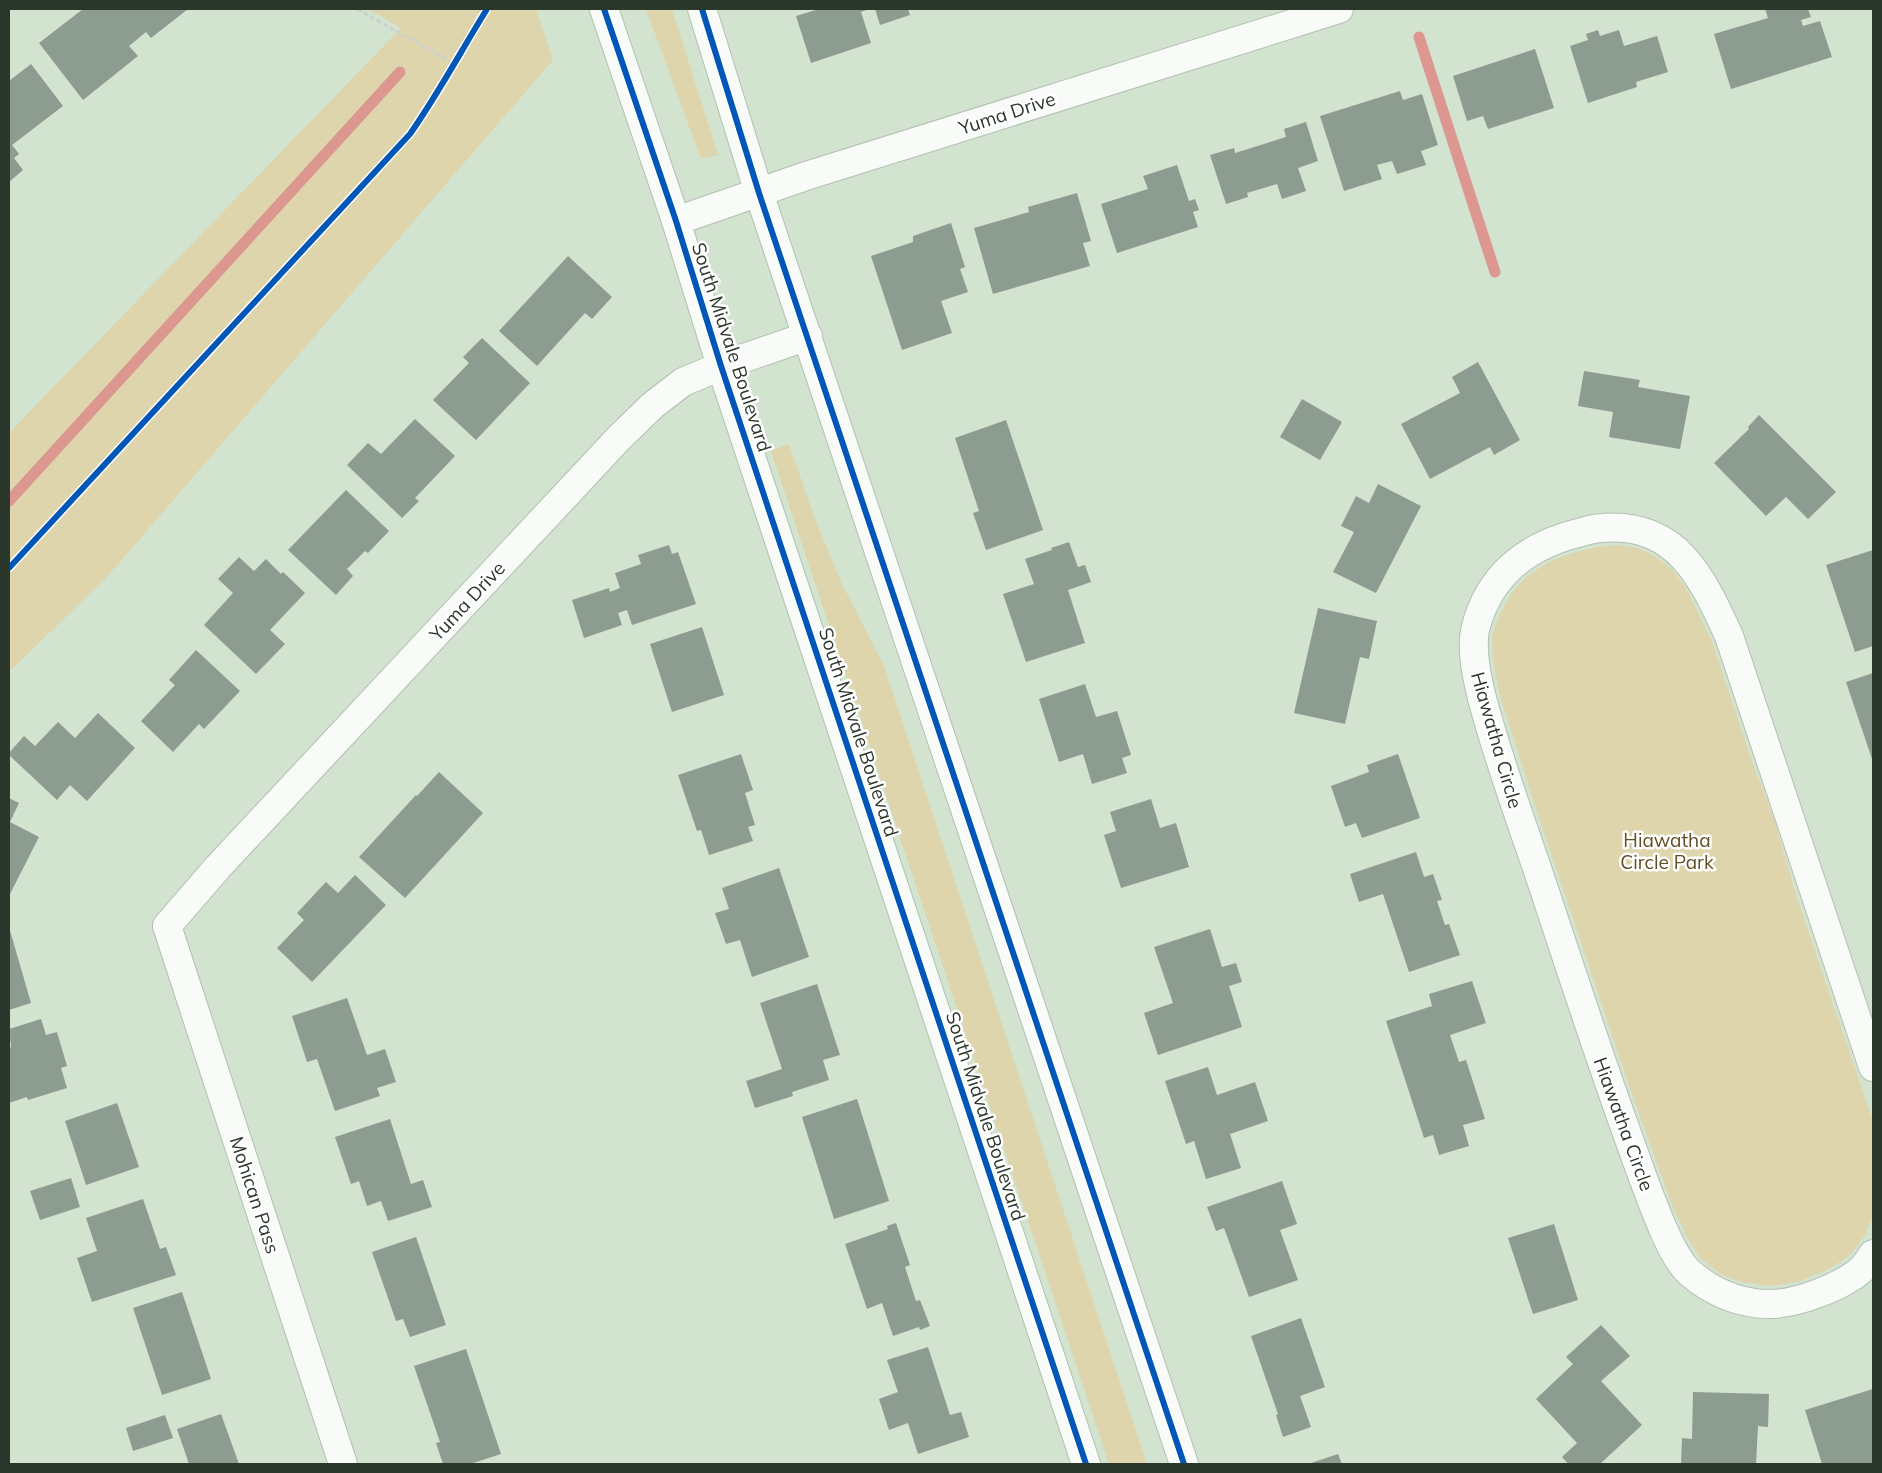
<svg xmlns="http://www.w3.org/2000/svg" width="1882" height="1473" font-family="Mulish,sans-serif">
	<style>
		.green { fill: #ded5ac }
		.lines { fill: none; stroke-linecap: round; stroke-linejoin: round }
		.stream { stroke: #dc9790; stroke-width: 11 }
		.building { fill: #8d9c90 }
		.minor-casing { stroke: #b3c0b1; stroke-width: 30 }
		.major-casing { stroke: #b3c0b1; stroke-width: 30 }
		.path { stroke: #ccd1cc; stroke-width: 3; stroke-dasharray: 5 2.5; stroke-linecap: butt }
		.minor { stroke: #f8fbf8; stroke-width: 28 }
		.major { stroke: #f8fbf8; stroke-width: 28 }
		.cycleway-casing { stroke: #fff; stroke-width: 9 }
		.cycleway { stroke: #0057b8; stroke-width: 6 }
		.labels { text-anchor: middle; stroke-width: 5; stroke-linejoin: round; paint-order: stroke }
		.street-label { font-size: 19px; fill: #2b372a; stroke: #fff }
		.park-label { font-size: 19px; fill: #634e24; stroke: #fff }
	</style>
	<rect width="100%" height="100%" fill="#d2e3d0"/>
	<g class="green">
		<polygon points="368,9 536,9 553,60 106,578 9,672 9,433 401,28"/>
		<polygon points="646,9 672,9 718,155 701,159"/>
		<polygon points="789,444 815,519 842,584 884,666 1147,1464 1109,1464 771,451"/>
		<polygon points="1617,545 1638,548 1654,556 1670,568 1686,587 1712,642 1751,759 1774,819 1797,898 1873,1121 1873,1215 1866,1234 1850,1255 1831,1268 1798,1282 1771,1286 1742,1282 1722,1275 1700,1258 1688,1239 1672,1205 1628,1083 1530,790 1499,692 1493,660 1492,635 1500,614 1511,594 1527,576 1549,562 1572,553 1598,547"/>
	</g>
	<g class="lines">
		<g class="stream">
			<polyline points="1419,37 1495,272"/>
			<polyline points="9,501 400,72"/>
		</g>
	</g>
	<g class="building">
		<polygon points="83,9 188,9 151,38 146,32 129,46 138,56 83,100 39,43"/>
		<polygon points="819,9 869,9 861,12 871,43 811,63 796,16"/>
		<polygon points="875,9 908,9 910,15 880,25"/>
		<polygon points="1765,9 1808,9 1811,17 1801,20 1803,26 1820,21 1832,57 1731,89 1714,34 1768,18"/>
		<polygon points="1598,30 1600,36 1619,30 1624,46 1657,36 1668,72 1636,82 1637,87 1588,103 1570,46 1588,40 1586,34"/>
		<polygon points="1535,49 1554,108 1488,129 1483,116 1467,121 1453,76"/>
		<polygon points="31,64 63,106 12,145 19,154 14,158 23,170 9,182 9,81"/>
		<polygon points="1400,91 1403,100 1422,94 1438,145 1421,151 1426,165 1397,174 1392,161 1377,165 1382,179 1344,191 1320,116"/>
		<polygon points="1306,122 1318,161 1298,168 1306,191 1282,199 1277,184 1247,193 1248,197 1226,204 1210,155 1234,148 1235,153 1286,137 1284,129"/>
		<polygon points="1177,165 1189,201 1195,199 1199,210 1193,212 1198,227 1117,253 1101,204 1148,189 1143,176"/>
		<polygon points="1077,193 1091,241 1083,243 1090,266 993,294 974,228 1029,212 1028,207"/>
		<polygon points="951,223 965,267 960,269 968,292 941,301 952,333 902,350 871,256 913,242 913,236"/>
		<polygon points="568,256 612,297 592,319 585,313 537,366 499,331"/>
		<polygon points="482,338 530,383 476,440 433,400 469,363 463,357"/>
		<polygon points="1478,362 1520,440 1494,455 1490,447 1430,479 1401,424 1460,393 1452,377"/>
		<polygon points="1584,371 1640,380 1638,387 1690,396 1680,449 1609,437 1613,412 1578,406"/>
		<polygon points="1302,399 1342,422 1320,460 1280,437"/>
		<polygon points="1759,415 1836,492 1808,519 1786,497 1766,516 1714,463 1749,429 1748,427"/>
		<polygon points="415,419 455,456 415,498 419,501 402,518 347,465 368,443 381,454"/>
		<polygon points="1006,420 1043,530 986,550 973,513 979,511 955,438"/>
		<polygon points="1378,484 1421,506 1376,593 1333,572 1354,532 1341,526 1356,496 1369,503"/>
		<polygon points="346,490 389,531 368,553 365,551 347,569 353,576 336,595 288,550"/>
		<polygon points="1069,542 1078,567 1085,565 1091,582 1068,590 1085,643 1026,662 1003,594 1034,584 1025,559 1052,550 1051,548"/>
		<polygon points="669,545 672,554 678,552 696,604 632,625 627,610 618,613 622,625 584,638 572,600 609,588 610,592 620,588 615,573 641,564 638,555"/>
		<polygon points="1873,550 1873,646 1855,652 1826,565"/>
		<polygon points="239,557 254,571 266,559 281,574 283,572 305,593 270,630 285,644 256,674 204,625 233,593 218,579"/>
		<polygon points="1318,608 1377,621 1369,659 1360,657 1345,724 1294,713"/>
		<polygon points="702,627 724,695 672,712 650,644"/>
		<polygon points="196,650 240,691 204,729 199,724 173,752 141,721 175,685 169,680"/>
		<polygon points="1873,673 1873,762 1846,682"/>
		<polygon points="1085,684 1096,717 1117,711 1131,755 1122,758 1127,773 1092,784 1083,754 1059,762 1039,699"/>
		<polygon points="98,713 135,748 87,801 70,785 57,800 9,755 9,753 24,736 35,746 58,722 75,738"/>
		<polygon points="741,754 753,790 745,793 755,825 748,827 753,841 709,855 701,830 697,831 678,775"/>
		<polygon points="1398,754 1420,818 1362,838 1356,823 1345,827 1331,786 1369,772 1367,765"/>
		<polygon points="439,772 483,813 405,898 359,857 416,795 417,796"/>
		<polygon points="9,798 19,803 10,822 39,837 9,896"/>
		<polygon points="1151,799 1160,828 1176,823 1189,867 1121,888 1104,835 1116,831 1110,812"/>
		<polygon points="1416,852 1424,877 1433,874 1442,900 1437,901 1445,925 1449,924 1460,955 1409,972 1383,894 1359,902 1350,874"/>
		<polygon points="779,868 809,957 752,977 740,940 726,944 715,913 729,909 722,888"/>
		<polygon points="355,875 386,905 312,982 277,948 304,920 297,913 326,882 338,893"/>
		<polygon points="9,927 31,1003 9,1010"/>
		<polygon points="1210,929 1222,967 1236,963 1242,982 1229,986 1242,1027 1158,1055 1144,1013 1173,1003 1154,947"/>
		<polygon points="1472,981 1486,1023 1450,1035 1459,1062 1466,1060 1485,1119 1463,1125 1469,1146 1439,1155 1433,1135 1424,1138 1386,1021 1432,1006 1429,994"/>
		<polygon points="817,984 840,1055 823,1060 829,1080 792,1092 793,1096 755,1108 746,1081 782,1069 760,1003"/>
		<polygon points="347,998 367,1055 385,1049 396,1082 377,1088 380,1096 335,1111 317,1059 307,1062 292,1016"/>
		<polygon points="41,1019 46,1035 57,1032 67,1066 61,1068 67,1088 28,1100 27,1097 9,1103 9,1048 11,1047 9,1029"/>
		<polygon points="1208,1067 1217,1095 1255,1082 1268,1121 1230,1134 1241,1168 1206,1179 1194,1141 1186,1144 1165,1081"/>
		<polygon points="857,1099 889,1201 834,1219 802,1117"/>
		<polygon points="117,1103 139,1167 86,1185 65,1121"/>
		<polygon points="390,1119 411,1184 423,1180 432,1207 388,1221 381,1201 367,1206 359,1181 351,1184 335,1137"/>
		<polygon points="71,1178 80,1207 40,1220 30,1191"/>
		<polygon points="1282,1181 1297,1224 1280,1230 1298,1280 1249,1297 1224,1228 1216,1231 1207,1207"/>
		<polygon points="143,1199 160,1249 166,1247 176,1275 92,1302 77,1258 97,1251 86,1218"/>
		<polygon points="896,1223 910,1265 905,1267 916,1301 920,1300 930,1326 920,1330 919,1327 893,1336 882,1303 867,1309 845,1244 888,1229 887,1226"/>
		<polygon points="1554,1224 1578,1300 1533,1314 1508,1238"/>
		<polygon points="416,1237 446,1325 410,1337 403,1319 396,1321 372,1252"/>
		<polygon points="182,1292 211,1379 162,1395 133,1308"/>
		<polygon points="1301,1318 1325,1387 1300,1396 1311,1427 1283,1437 1276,1415 1278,1414 1251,1336"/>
		<polygon points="1601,1325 1630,1356 1601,1381 1642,1425 1600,1464 1568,1464 1562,1457 1577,1443 1536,1399 1573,1364 1566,1357"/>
		<polygon points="928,1347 950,1415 961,1412 969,1437 918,1454 908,1423 889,1430 879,1399 898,1392 887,1360"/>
		<polygon points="466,1349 501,1454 470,1464 443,1464 436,1443 440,1442 414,1366"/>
		<polygon points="1873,1389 1873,1464 1822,1464 1805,1410"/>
		<polygon points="1693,1392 1769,1394 1768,1427 1758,1426 1756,1464 1681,1464 1682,1438 1692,1439"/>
		<polygon points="221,1414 239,1464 189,1464 177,1429"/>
		<polygon points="165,1415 173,1438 133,1451 126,1428"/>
		<polygon points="1338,1454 1342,1464 1308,1464"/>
	</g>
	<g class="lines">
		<defs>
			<g id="minor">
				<polyline points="676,221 806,176 1339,9"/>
				<path d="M1873,1067L1729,636C1702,577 1677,522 1602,528C1594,528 1586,531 1578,533C1526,546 1488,576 1475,630C1471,651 1477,678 1482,698C1499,763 1523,826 1544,889C1570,968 1596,1047 1624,1125C1637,1161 1649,1197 1664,1231C1670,1244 1676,1258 1686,1269C1689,1273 1695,1277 1700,1281C1720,1295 1744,1304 1770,1304C1796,1304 1842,1287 1862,1269C1866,1265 1870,1258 1873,1254"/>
				<polyline points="343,1464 167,926 218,867 619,438 653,405 683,382 721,366 808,336"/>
			</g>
			<g id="major">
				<polyline points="604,9 676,221 721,366 1086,1464"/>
				<polyline points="702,9 759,193 1184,1464"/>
			</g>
		</defs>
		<use href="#minor" class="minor-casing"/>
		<use href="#major" class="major-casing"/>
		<polyline class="path" points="357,9 453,63"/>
		<use href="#minor" class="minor"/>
		<use href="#major" class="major"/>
		<defs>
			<g id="cycleway">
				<polyline points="604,9 676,221 721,366 1086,1464"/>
				<polyline points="702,9 759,193 1184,1464"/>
				<path d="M9,568L410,134C438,94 461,51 487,9"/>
			</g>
		</defs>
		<use href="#cycleway" class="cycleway-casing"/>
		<use href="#cycleway" class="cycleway"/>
	</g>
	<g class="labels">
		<g class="street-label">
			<text transform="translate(1007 113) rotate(-18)" y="7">Yuma Drive</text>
			<text transform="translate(732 347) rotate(72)" y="7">South Midvale Boulevard</text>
			<text transform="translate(467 601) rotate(-47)" y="7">Yuma Drive</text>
			<text transform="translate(859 732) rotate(72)" y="7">South Midvale Boulevard</text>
			<text transform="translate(1497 740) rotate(74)" y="7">Hiawatha Circle</text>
			<text transform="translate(986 1116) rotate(72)" y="7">South Midvale Boulevard</text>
			<text transform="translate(1624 1124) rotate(70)" y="7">Hiawatha Circle</text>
			<text transform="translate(255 1195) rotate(72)" y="7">Mohican Pass</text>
		</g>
		<g class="park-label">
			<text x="1667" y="847">Hiawatha<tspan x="1667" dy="22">Circle Park</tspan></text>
		</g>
	</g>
	<rect width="1882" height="1473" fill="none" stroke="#2b372a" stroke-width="20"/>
</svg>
